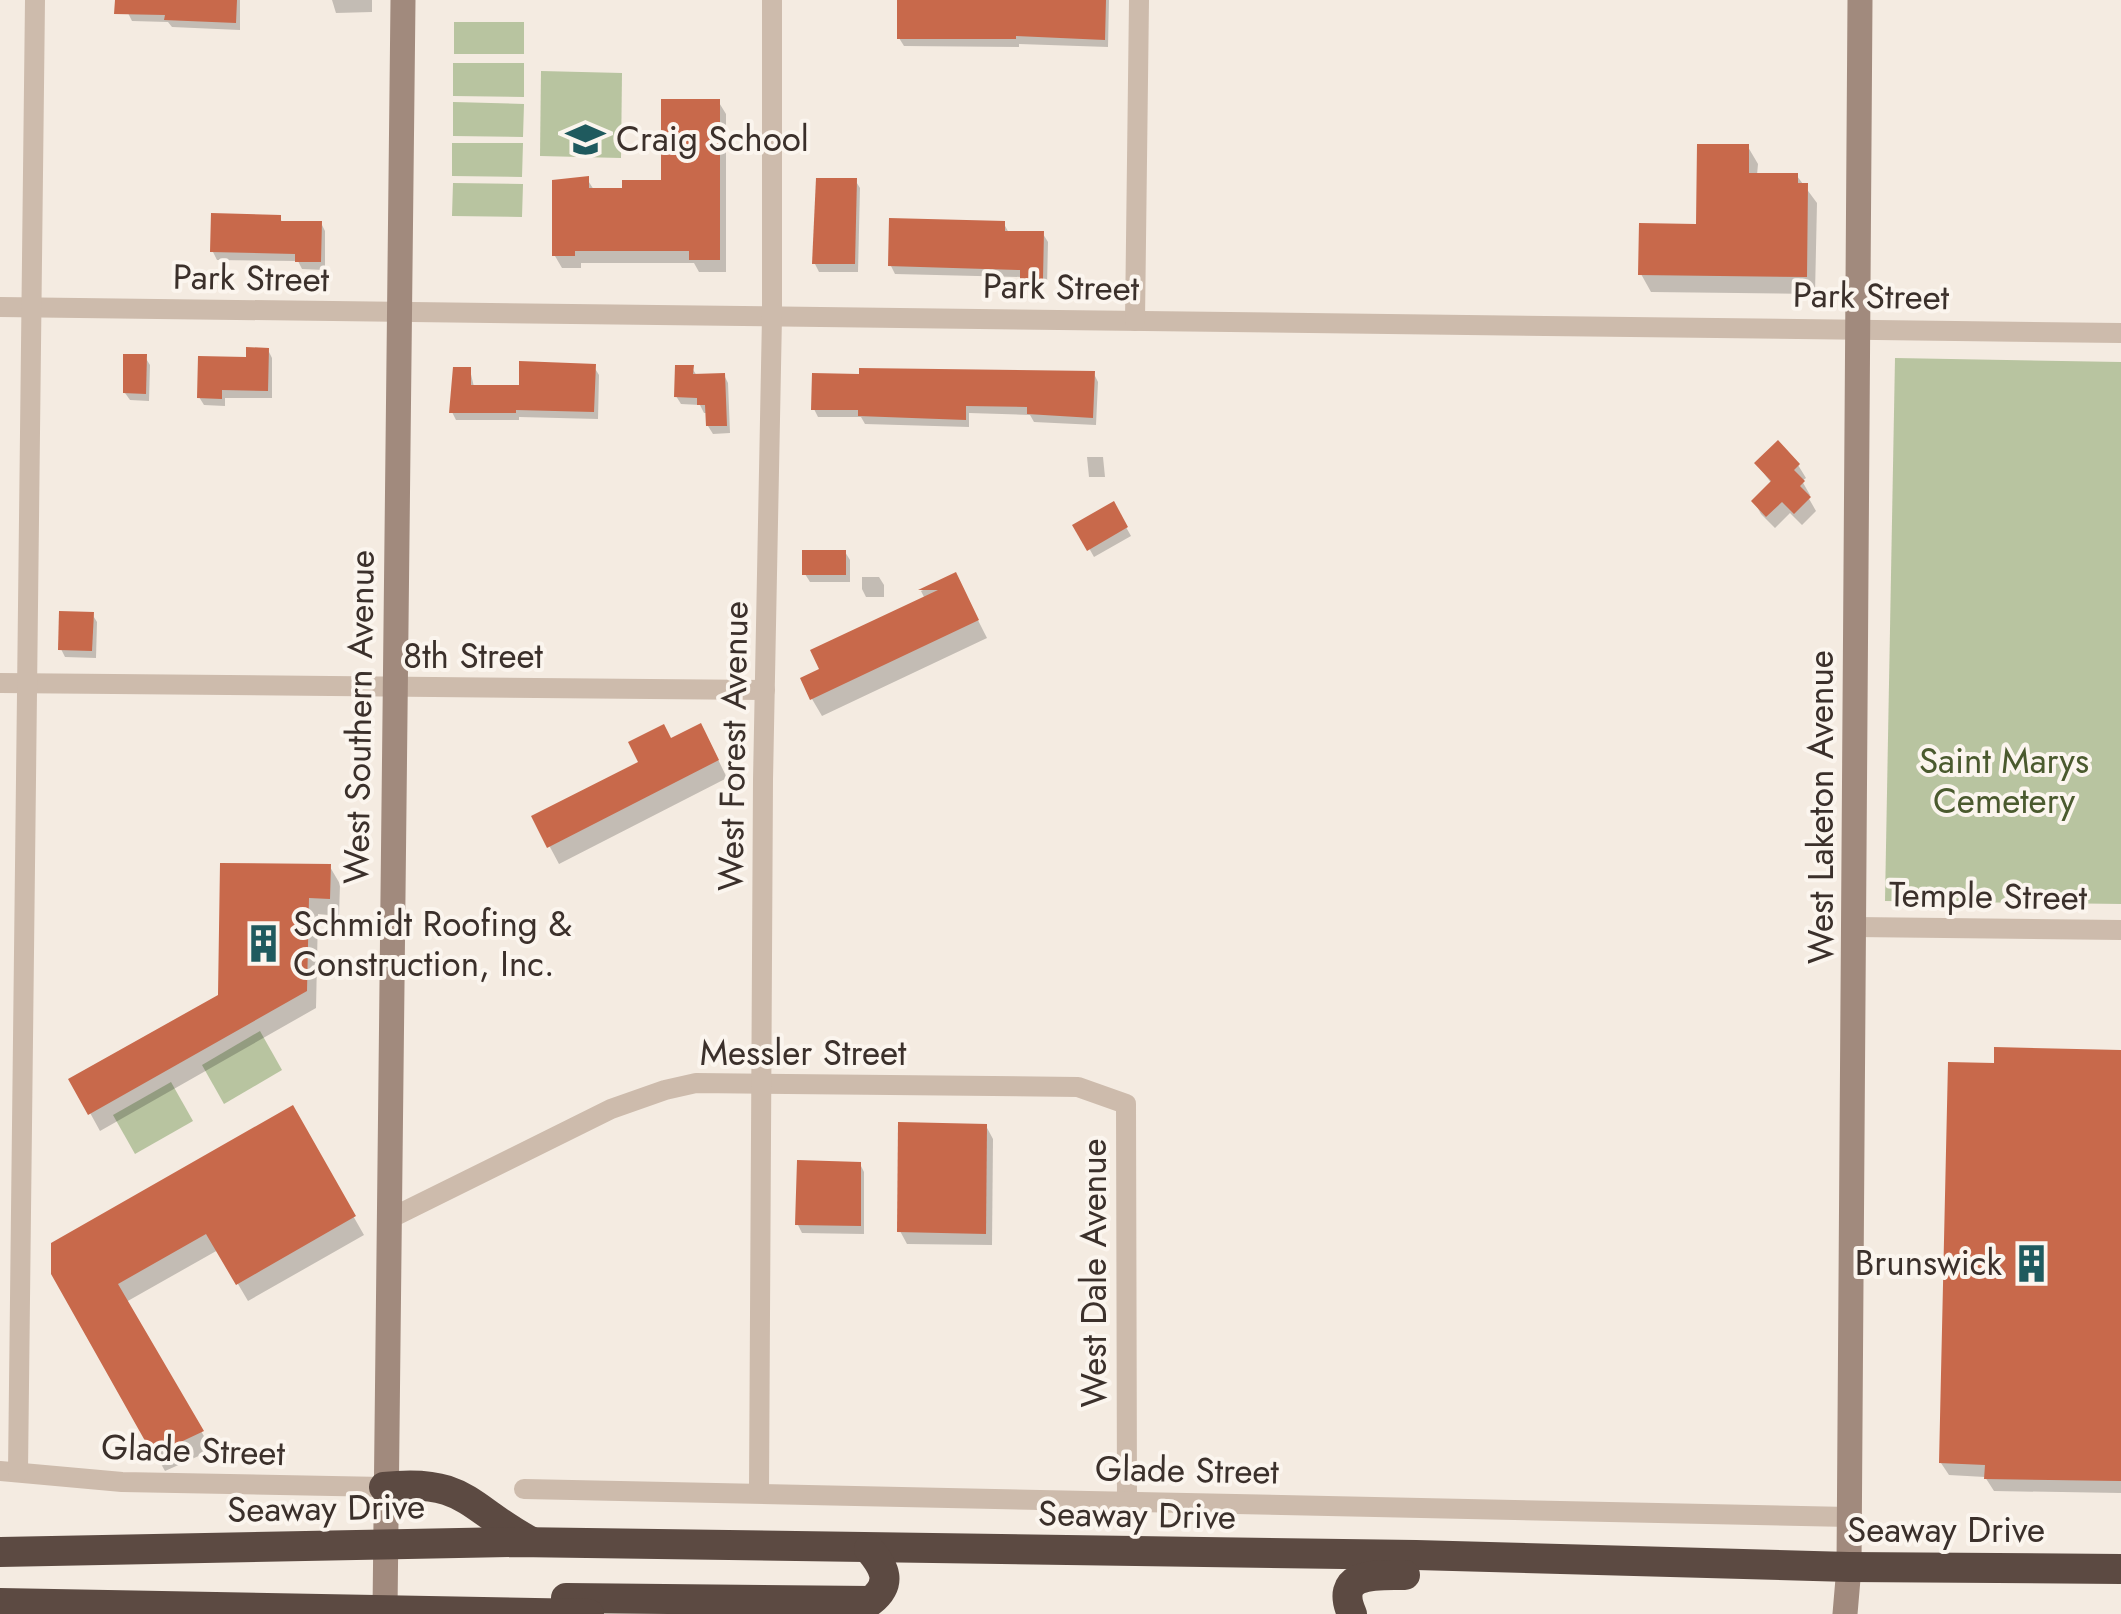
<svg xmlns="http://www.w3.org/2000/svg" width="2121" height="1614" font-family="Jost,sans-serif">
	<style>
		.green { fill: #b8c4a0 }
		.shadow { fill: #0003 }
		.building { fill: #c8694b }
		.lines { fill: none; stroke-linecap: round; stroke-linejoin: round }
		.street { stroke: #cdbbac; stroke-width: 20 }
		.secondary { stroke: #a18a7d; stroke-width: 25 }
		.highway { stroke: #5c4a42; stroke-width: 30 }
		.labels { text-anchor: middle; stroke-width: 8; stroke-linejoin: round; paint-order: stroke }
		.poi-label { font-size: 35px; fill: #3b302b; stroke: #fbf5ee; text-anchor: start }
		.street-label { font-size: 35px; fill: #3b302b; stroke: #fbf5ee }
		.park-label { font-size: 35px; fill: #4a5a2e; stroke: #fbf5ee }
	</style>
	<rect width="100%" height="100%" fill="#f4ebe1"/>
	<g class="green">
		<rect x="454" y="22" width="70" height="32"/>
		<polygon points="453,63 524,63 524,97 453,96"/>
		<polygon points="541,71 622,73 621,158 540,156"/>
		<polygon points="453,102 524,104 523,137 453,136"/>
		<polygon points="452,143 523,143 522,177 452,176"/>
		<polygon points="453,183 523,184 522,217 452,216"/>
		<polygon points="1895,358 2121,362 2121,904 1885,901"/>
		<polygon points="260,1031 282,1070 224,1104 202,1065"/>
		<polygon points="171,1082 193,1121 135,1154 113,1115"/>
	</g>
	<g class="shadow">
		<polygon points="128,0 240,0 240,30 172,27 168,22 132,21 128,13"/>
		<polygon points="332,0 372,0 372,12 336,13"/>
		<polygon points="900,0 1109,0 1108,47 1019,44 1019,47 904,46 899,38"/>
		<polygon points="718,101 726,114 726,272 699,272 694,263 581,263 581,268 562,268 555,256 587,179 594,190 624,190 664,182"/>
		<polygon points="1748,147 1758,164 1757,175 1797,176 1817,203 1815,294 1651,292 1641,274 1699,226"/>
		<polygon points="855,180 860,188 858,272 819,272 815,264"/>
		<polygon points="279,217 283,223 321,223 325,231 325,270 302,269 298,261 217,260 213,252"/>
		<polygon points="1004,224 1009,233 1043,234 1048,242 1047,286 1027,286 1022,277 895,274 891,266"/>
		<polygon points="268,350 272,358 272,398 225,398 225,406 204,405 199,397"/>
		<polygon points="145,357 150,365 149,401 130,400 125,393"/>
		<polygon points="594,367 599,375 598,419 519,417 519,420 456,420 452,412 470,370 474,387 521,387"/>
		<polygon points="692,368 697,376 724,375 728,383 730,433 713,434 708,426 708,413 704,413 700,405 681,404 676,396"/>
		<polygon points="1094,374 1098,382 1096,425 1034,422 1030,415 969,413 969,427 865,424 861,417 818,417 814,409 861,377"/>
		<polygon points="1087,457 1103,457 1105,477 1089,477"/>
		<polygon points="1757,464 1798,465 1806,478 1802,481 1810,495 1808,497 1816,511 1802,525 1790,513 1775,528 1761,514 1754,501 1772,484"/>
		<polygon points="1113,504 1131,536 1094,557 1076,525"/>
		<polygon points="845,552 850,560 850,582 810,582 805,574"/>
		<polygon points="955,575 987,638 822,716 812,699 822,670 925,599 921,591"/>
		<polygon points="862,577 879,577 884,585 884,597 866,597 862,589"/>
		<polygon points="92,614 97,622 96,658 65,657 61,649"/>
		<polygon points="670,741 710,743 727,778 559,864 534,817 641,763"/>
		<polygon points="330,867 340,884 339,916 318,914 316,1008 100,1131 72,1080 220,996"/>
		<polygon points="2121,1052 2121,1493 1994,1491 1985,1477 1949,1475 1941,1463 1996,1065"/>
		<polygon points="292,1109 364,1235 248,1301 218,1250 126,1302 212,1450 165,1471 53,1274"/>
		<polygon points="986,1126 993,1139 992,1245 907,1244 900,1231"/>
		<polygon points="860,1164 864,1172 864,1234 802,1233 798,1225"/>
	</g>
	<g class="building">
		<polygon points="115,0 237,0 236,23 164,20 165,15 114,14"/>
		<polygon points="897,0 1106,0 1105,40 1016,36 1016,39 897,39"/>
		<polygon points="661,99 720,99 720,260 689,260 689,251 575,251 575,256 552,256 552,180 589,176 589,188 622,188 622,180 661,180"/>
		<polygon points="1697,144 1749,144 1749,173 1798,173 1798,183 1808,183 1807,277 1638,275 1639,223 1696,224"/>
		<polygon points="816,178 857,178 855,264 812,264"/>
		<polygon points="211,213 281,215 281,221 322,221 321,262 295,262 295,254 210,252"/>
		<polygon points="889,218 1005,221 1005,231 1044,231 1043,279 1020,279 1020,270 888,266"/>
		<polygon points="246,347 269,348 268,391 222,390 222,399 197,398 198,356 246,357"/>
		<polygon points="123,354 147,354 146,394 123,393"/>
		<polygon points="519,361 596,364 594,412 516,410 516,413 449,413 453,367 471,367 471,385 519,385"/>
		<polygon points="675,365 694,365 693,374 725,373 727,426 706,426 705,405 697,405 697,398 674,397"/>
		<polygon points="859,368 1095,371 1093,418 1027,414 1027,407 966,406 966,420 858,416 858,410 811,410 812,373 859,374"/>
		<polygon points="1778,440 1800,464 1794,470 1805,481 1800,486 1811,497 1794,514 1782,502 1766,517 1751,501 1771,481 1754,463"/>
		<polygon points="1114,501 1128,527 1087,551 1072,525"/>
		<rect x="802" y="550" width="44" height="25"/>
		<polygon points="956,572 979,620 810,700 800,678 819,669 810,650 938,590 918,590"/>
		<polygon points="59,611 94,612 92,651 58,650"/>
		<polygon points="701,723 719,760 547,848 531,816 638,762 628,742 664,724 671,738"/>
		<polygon points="220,863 331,864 330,899 309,898 307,991 88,1115 68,1079 218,995"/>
		<polygon points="1994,1047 2121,1050 2121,1481 1984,1479 1985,1465 1939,1463 1948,1062 1994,1063"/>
		<polygon points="293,1105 356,1216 236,1285 206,1234 118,1284 204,1431 153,1455 51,1274 51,1243"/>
		<polygon points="898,1122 987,1124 986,1234 897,1232"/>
		<polygon points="797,1160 861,1162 861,1226 795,1225"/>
	</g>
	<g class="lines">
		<g class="street">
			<polyline points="0,307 2121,333"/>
			<polyline points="1135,321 1139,0"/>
			<polyline points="0,683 765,690"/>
			<polyline points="1855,927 2121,930"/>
			<polyline points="387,1220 611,1109 665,1090 696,1083 1078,1087 1126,1104 1127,1501"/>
			<polyline points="0,1471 122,1482 384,1487"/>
			<polyline points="18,1472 35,0"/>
			<polyline points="524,1489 1849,1517"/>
			<polyline points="759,1492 763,780 772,316 772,0"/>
		</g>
		<g class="secondary">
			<polyline points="385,1611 403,0"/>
			<polyline points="1845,1614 1849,1567 1860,0"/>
		</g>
		<g class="highway">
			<path d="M384,1487C465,1478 467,1507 530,1541"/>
			<polyline points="0,1552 516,1542 1416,1555 1849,1567 2121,1569"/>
			<path d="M566,1598L871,1601C893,1583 885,1568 869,1549"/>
			<polyline points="0,1603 589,1614"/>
			<path d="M1352,1614C1333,1571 1378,1575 1405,1575"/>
		</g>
	</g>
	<defs>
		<symbol id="school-bare" viewBox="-9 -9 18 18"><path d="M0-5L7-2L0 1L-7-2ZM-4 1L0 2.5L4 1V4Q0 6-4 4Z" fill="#1f5a5e" stroke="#fbf5ee" stroke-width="2.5" paint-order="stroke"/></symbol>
		<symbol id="building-bare" viewBox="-9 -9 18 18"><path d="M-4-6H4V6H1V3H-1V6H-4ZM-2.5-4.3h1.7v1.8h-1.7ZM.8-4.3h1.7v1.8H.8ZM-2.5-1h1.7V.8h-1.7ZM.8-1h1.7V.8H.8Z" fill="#1f5a5e" stroke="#fbf5ee" stroke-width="2.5" paint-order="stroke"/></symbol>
	</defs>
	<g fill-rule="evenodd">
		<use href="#school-bare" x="558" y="112" width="55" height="55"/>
		<use href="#building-bare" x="236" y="916" width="55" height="55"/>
		<use href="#building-bare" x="2004" y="1236" width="55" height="55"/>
	</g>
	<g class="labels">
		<g class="poi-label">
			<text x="616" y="151">Craig School</text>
			<text x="293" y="936">Schmidt Roofing &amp;<tspan x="293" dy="40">Construction, Inc.</tspan></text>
			<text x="2002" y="1275" text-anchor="end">Brunswick</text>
		</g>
		<g class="street-label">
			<text transform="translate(251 278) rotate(1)" y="12">Park Street</text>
			<text transform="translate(1061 287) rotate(1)" y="12">Park Street</text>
			<text transform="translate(1871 296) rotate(1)" y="12">Park Street</text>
			<text x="473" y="668">8th Street</text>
			<text transform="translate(359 717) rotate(-89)" y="12">West Southern Avenue</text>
			<text transform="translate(733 746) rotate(-89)" y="12">West Forest Avenue</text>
			<text transform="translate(1821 807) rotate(-90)" y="12">West Laketon Avenue</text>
			<text transform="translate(1988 896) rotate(1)" y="12">Temple Street</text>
			<text x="803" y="1065">Messler Street</text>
			<text transform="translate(1094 1273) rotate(-90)" y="12">West Dale Avenue</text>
			<text transform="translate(193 1450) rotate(2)" y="12">Glade Street</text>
			<text transform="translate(1187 1470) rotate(1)" y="12">Glade Street</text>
			<text transform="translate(326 1508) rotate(-1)" y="12">Seaway Drive</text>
			<text transform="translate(1137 1515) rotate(1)" y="12">Seaway Drive</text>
			<text x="1946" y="1542">Seaway Drive</text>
		</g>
		<g class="park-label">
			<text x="2004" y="773">Saint Marys<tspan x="2004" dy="40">Cemetery</tspan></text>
		</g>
	</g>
</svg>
